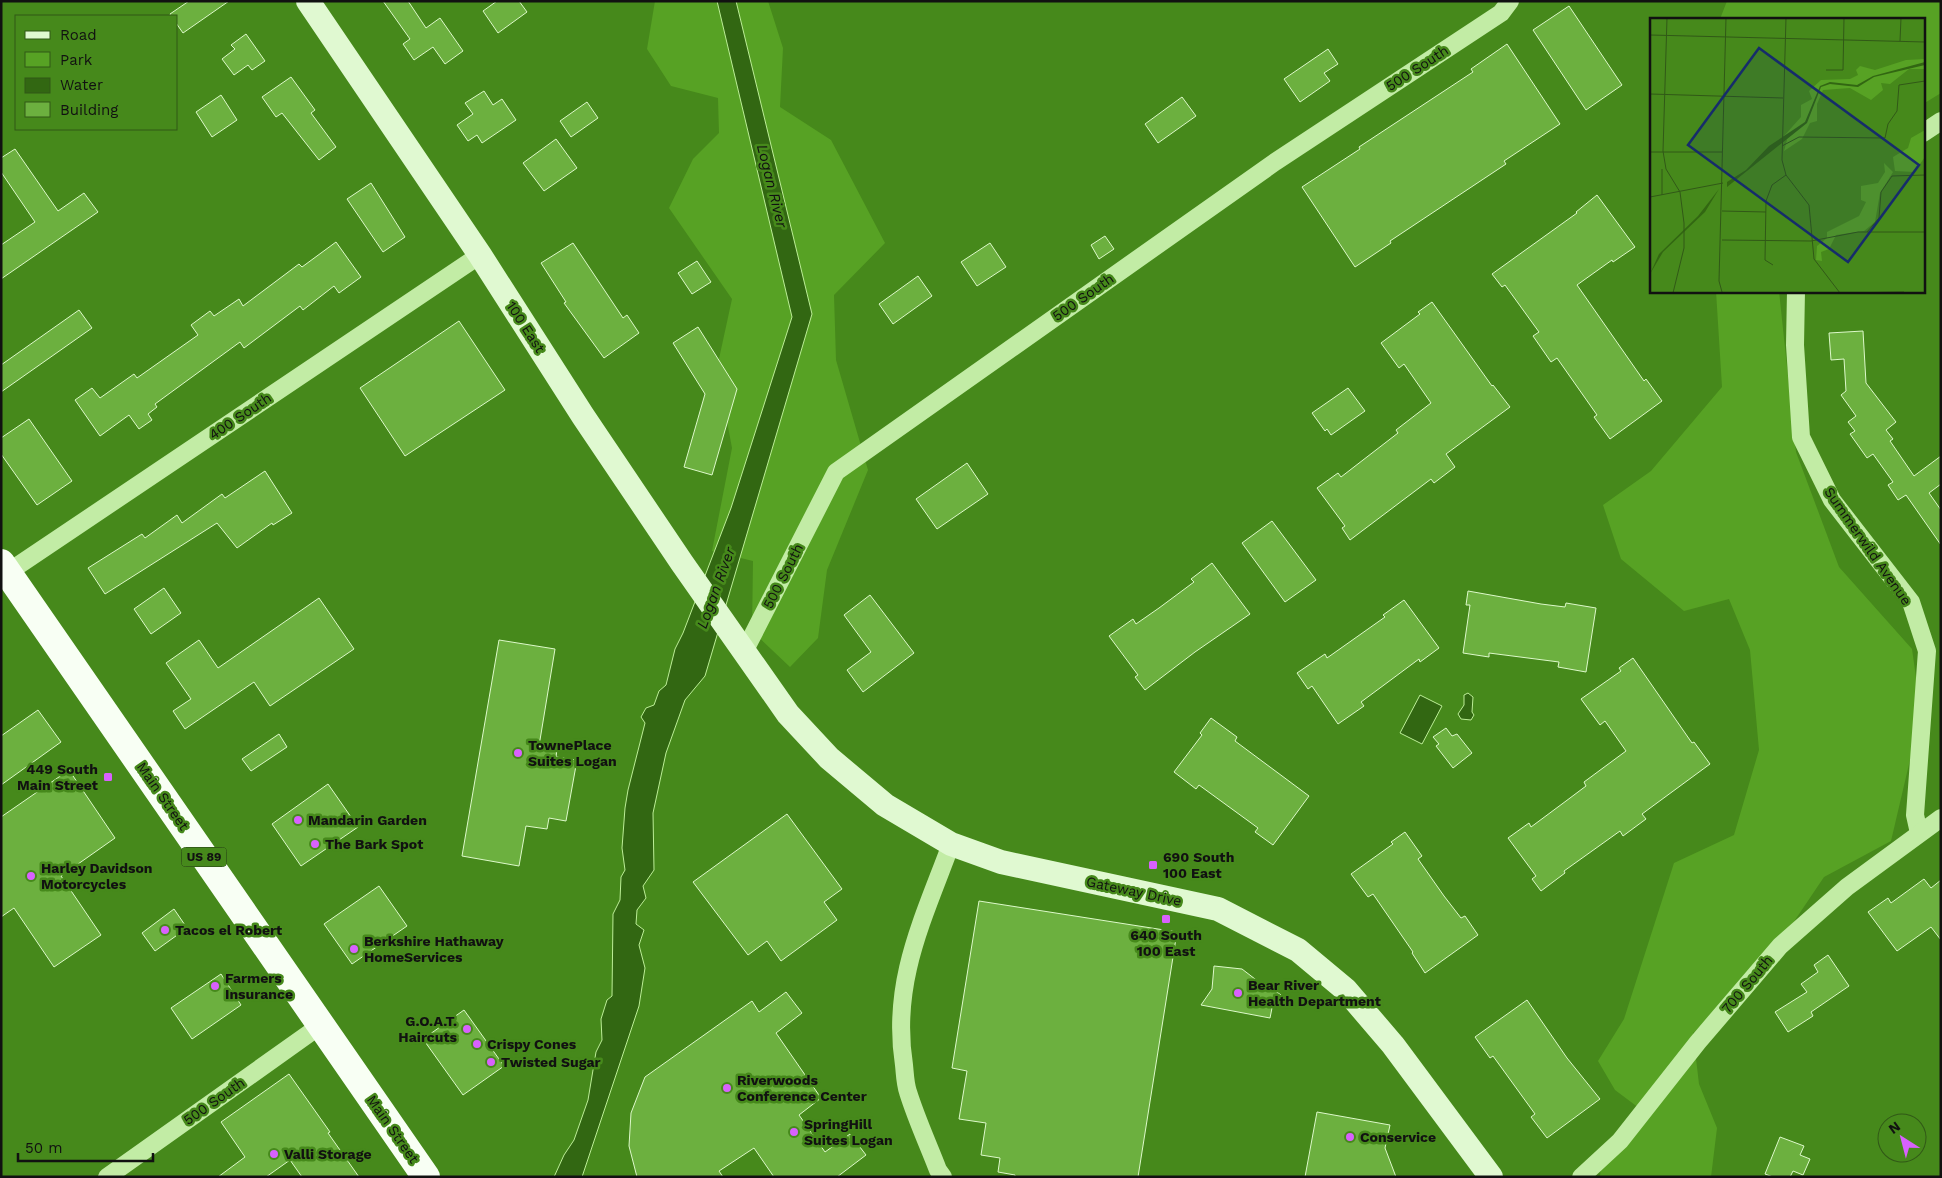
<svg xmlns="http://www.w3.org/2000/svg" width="1942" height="1178" font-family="'Work Sans',sans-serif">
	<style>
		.green { fill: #57a224 }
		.water { fill: #326712; stroke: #bcee97 }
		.building { fill: #6cb03f; stroke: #ddf9ca }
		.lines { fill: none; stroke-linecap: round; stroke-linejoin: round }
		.minor { stroke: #c2eca5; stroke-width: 18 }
		.secondary { stroke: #e0f9d1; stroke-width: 24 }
		.trunk { stroke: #f8fff4; stroke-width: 28 }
		.poi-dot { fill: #d861fd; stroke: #46891b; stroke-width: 2 }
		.labels { text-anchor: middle; stroke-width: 5; stroke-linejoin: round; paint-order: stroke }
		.shield { fill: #46891b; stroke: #213514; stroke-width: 1 }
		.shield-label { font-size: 12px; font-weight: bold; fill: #111 }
		.street-label { font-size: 14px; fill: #111; stroke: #46891b }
		.poi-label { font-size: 14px; font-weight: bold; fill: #111; stroke: #46891b; text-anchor: start }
		.water-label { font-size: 15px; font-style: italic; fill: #111; stroke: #46891b }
		.inset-road { fill: none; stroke: #315917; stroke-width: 1 }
		.view { fill: #162c6b; fill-opacity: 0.15; stroke: #162c6b; stroke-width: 2.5 }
		.inset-edge { fill: none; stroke: #111; stroke-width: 2.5 }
	</style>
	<rect width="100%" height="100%" fill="#46891b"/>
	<g class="green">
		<polygon points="655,1 768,1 783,48 780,107 831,140 885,243 834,295 836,360 868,470 827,570 818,638 790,667 752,631 753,561 712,551 732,448 717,368 732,299 669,208 693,159 719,133 718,98 671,86 647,49"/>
		<polygon points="1727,1 1941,1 1941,93 1923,104 1923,19 1720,19"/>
		<polygon points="1716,291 1779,291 1796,452 1839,567 1912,649 1921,713 1891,841 1824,877 1758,975 1693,1033 1699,1084 1717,1128 1711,1177 1600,1177 1601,1164 1639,1108 1615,1090 1598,1061 1624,1019 1674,863 1734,835 1759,750 1750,650 1729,599 1684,611 1621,559 1603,505 1651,471 1722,387"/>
	</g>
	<g class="water">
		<polygon points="717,1 736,1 812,314 705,676 685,700 666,753 653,813 654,870 643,886 646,898 637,910 636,924 644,930 639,945 645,968 639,1006 582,1177 554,1177 564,1155 574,1140 588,1100 596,1052 602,1040 601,1019 607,1000 612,996 613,914 620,900 621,877 625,870 622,848 625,808 628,790 645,723 641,717 646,708 654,705 659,691 666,685 675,649 683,633 731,508 792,317"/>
		<polygon points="1468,693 1473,697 1472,712 1474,715 1471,720 1461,719 1458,714 1464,705 1464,695"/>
		<polygon points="1420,695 1442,706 1422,744 1400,733"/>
	</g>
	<g class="building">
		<polygon points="189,1 229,1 183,33 176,23 176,16 171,16 170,14"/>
		<polygon points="383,1 408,1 426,28 440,18 463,51 445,64 433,47 414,60 403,44 410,39"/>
		<polygon points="497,1 519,1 527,12 498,33 483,11"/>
		<polygon points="1569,6 1622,85 1586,110 1533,30"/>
		<polygon points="246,34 265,61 252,70 248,65 234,75 222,59 235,49 231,45"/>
		<polygon points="1507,44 1560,124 1504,161 1506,164 1390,241 1391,243 1355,267 1302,187 1360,149 1359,147 1473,72 1471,69"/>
		<polygon points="1328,49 1338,64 1324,73 1330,81 1300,102 1284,79"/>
		<polygon points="291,77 315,110 311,113 336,147 319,160 282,113 276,117 262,97"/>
		<polygon points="484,91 493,105 502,99 516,120 482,143 477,135 468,141 457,125 473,114 465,103"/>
		<polygon points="221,95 237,120 212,137 196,112"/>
		<polygon points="1182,97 1196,116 1158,143 1145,124"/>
		<polygon points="587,102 598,118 571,137 560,121"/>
		<polygon points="556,139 577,168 544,191 523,163"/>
		<polygon points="15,149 58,211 84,193 98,212 1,279 1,245 35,222 1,172 1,158"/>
		<polygon points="371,183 405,237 383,252 347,199"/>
		<polygon points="1597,195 1635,247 1613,262 1612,260 1577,285 1644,381 1646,379 1662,401 1610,439 1594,417 1597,415 1557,358 1551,362 1533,336 1539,332 1505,285 1502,287 1492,274 1577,213 1576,212"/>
		<polygon points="1105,236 1114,249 1099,259 1091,245"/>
		<polygon points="336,242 361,277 339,293 334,286 303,310 300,306 244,348 240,342 155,404 157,407 148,414 152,420 139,429 129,415 100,436 75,400 92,388 100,398 134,374 137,378 198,335 191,325 210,311 214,316 239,299 243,306 299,264 302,267"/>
		<polygon points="573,243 623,318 627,315 639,333 604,358 564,303 566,302 541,263"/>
		<polygon points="990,243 1006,267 977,286 961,262"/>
		<polygon points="697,261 711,282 692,294 678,273"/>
		<polygon points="918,276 932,296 893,324 879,304"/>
		<polygon points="1432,302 1492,386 1493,385 1510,407 1446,454 1455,467 1434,483 1431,479 1350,540 1342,528 1345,526 1317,488 1338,473 1341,477 1398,433 1396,430 1431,403 1404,364 1399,368 1381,343 1420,314 1418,312"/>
		<polygon points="79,310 92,328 1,392 1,365"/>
		<polygon points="459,321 505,390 405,456 360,388"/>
		<polygon points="698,327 737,389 712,475 684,467 705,394 673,343"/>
		<polygon points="1863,331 1866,383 1896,422 1886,430 1893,439 1890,441 1914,476 1941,456 1941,484 1929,493 1941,510 1941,545 1906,495 1898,500 1888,485 1893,482 1873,454 1867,458 1850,434 1855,431 1848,422 1856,416 1841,395 1846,391 1844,359 1831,360 1829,333"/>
		<polygon points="1348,388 1365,411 1331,435 1327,429 1325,431 1312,413"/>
		<polygon points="29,419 72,481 37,505 1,454 1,438"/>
		<polygon points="967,463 988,494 937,529 916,499"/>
		<polygon points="265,471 292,513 273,525 272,523 237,548 217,523 105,594 88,568 142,534 145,538 177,515 182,523 222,494 225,498"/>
		<polygon points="1272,521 1316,580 1285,602 1242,543"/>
		<polygon points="1212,563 1250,614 1195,652 1145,690 1135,677 1138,675 1109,636 1133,619 1136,624 1159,608 1194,582 1191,579"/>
		<polygon points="164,588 181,613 151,634 134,609"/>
		<polygon points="1468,591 1541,604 1565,607 1566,603 1596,608 1586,672 1558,667 1559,662 1489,653 1489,657 1463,653 1470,605 1466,605"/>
		<polygon points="870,595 914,653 863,692 847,670 871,652 844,615"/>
		<polygon points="319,598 354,649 270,706 254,682 185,729 173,711 191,699 166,663 199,640 218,668"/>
		<polygon points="1404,600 1439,648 1420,662 1419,659 1384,685 1361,702 1364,706 1338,724 1312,686 1308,689 1297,673 1325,654 1327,658 1385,617 1383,615"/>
		<polygon points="499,640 555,649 539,746 557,749 556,757 577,760 566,821 549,818 547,829 526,826 519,866 462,856"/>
		<polygon points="1633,658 1692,743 1694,742 1710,764 1642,814 1646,819 1623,836 1620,831 1564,871 1565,873 1541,891 1532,879 1536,876 1508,838 1529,823 1531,827 1566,801 1586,786 1584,782 1626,751 1605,721 1600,725 1581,699 1621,671 1619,668"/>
		<polygon points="38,710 61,742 1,785 1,736"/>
		<polygon points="1211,718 1237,737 1235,741 1309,796 1273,845 1255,832 1258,828 1199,785 1196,789 1174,772 1202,735 1200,733"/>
		<polygon points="1446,728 1452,736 1457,734 1472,753 1453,768 1436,746 1439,744 1433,737"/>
		<polygon points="279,734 287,747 251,771 242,759"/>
		<polygon points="69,770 115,838 61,876 101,935 54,967 14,908 1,917 1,817"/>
		<polygon points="328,784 358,827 301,866 272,824"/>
		<polygon points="787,814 842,889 824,902 837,920 781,961 767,941 748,955 693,882"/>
		<polygon points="1405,832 1422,856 1418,859 1444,896 1461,918 1465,916 1478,935 1425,973 1412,953 1413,952 1373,894 1368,897 1351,874 1393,844 1391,842"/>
		<polygon points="1924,879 1931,888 1941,880 1941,940 1931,927 1897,951 1868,912 1888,898 1891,903"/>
		<polygon points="379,886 407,926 352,964 324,924"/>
		<polygon points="979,901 1177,932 1138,1177 1015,1177 1015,1175 998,1172 1000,1158 981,1155 986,1123 959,1119 967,1071 952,1068"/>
		<polygon points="174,909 187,928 155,951 142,933"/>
		<polygon points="1828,955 1849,986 1811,1012 1813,1016 1788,1032 1775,1012 1807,992 1801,984 1818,972 1814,965"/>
		<polygon points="1214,966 1242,969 1268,989 1271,988 1281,995 1273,1003 1270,1018 1201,1005 1212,989"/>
		<polygon points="221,974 241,1005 192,1039 171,1008"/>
		<polygon points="786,992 802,1013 776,1033 821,1098 799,1115 825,1152 850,1134 866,1155 837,1177 774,1177 754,1148 719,1171 723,1177 637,1177 629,1146 631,1113 645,1077 752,1001 759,1012"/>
		<polygon points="1527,1000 1567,1058 1600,1099 1547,1138 1531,1117 1535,1114 1493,1056 1490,1058 1475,1037"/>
		<polygon points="464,1010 504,1066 463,1095 423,1039"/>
		<polygon points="289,1074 330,1132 328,1133 359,1177 302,1177 290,1160 266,1177 218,1177 245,1157 221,1122"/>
		<polygon points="1317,1112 1390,1125 1385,1148 1396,1177 1305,1177"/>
		<polygon points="1780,1137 1804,1146 1800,1155 1810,1159 1803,1175 1793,1171 1790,1177 1773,1177 1765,1174"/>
	</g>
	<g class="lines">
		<g class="minor">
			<polyline points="1923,133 1941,121"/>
			<polyline points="1796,291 1795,345 1801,437 1832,500 1911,602 1927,651 1915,815 1919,833"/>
			<polyline points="1,577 480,255"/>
			<polyline points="744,652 836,472 1275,162 1501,13 1510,1"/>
			<polyline points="107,1177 321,1025"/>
			<path d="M943,1177L938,1170C928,1144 916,1118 908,1092C905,1083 905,1074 904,1065C891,982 923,920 951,844"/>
			<polyline points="1581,1177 1620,1141 1698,1042 1780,946 1847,887 1941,818"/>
		</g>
		<polyline class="secondary" points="308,1 480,255 583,416 682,563 788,714 829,758 885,805 951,844 1001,862 1218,909 1298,950 1346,990 1393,1045 1491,1177"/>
		<polyline class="trunk" points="1,563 426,1177"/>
	</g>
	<g class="poi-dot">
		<circle cx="518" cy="753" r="5"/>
		<rect x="103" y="772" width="10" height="10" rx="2.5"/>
		<circle cx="298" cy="820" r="5"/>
		<circle cx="315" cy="844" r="5"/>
		<rect x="1148" y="860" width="10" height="10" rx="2.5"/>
		<circle cx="31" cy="876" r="5"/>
		<rect x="1161" y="914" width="10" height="10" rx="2.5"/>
		<circle cx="165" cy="930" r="5"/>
		<circle cx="354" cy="949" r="5"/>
		<circle cx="215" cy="986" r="5"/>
		<circle cx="1238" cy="993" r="5"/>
		<circle cx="467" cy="1029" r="5"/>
		<circle cx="477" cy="1044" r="5"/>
		<circle cx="491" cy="1062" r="5"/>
		<circle cx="727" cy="1088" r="5"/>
		<circle cx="794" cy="1132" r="5"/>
		<circle cx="1350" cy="1137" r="5"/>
		<circle cx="274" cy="1154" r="5"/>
	</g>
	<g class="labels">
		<rect class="shield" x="181.5" y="847.5" width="45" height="19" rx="4"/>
		<g class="shield-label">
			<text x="204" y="861">US 89</text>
		</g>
		<g class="street-label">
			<text transform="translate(1417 68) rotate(-33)" y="5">500 South</text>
			<text transform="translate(1083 297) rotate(-35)" y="5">500 South</text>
			<text transform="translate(526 327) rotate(57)" y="5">100 East</text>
			<text transform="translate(240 416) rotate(-34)" y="5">400 South</text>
			<text transform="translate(1868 546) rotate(55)" y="5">Summerwild Avenue</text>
			<text transform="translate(783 576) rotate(-63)" y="5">500 South</text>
			<text transform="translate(163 796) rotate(55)" y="5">Main Street</text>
			<text transform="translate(1134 891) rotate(12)" y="5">Gateway Drive</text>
			<text transform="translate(1747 984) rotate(-50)" y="5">700 South</text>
			<text transform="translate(214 1101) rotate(-35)" y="5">500 South</text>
			<text transform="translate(393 1129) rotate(55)" y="5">Main Street</text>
		</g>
		<g class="poi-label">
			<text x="528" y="750">TownePlace<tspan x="528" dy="16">Suites Logan</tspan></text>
			<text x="98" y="774" text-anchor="end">449 South<tspan x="98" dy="16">Main Street</tspan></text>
			<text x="308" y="825">Mandarin Garden</text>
			<text x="325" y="849">The Bark Spot</text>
			<text x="1163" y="862">690 South<tspan x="1163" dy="16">100 East</tspan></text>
			<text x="41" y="873">Harley Davidson<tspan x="41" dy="16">Motorcycles</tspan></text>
			<text x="175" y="935">Tacos el Robert</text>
			<text x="1166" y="940" text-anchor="middle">640 South<tspan x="1166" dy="16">100 East</tspan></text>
			<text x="364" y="946">Berkshire Hathaway<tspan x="364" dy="16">HomeServices</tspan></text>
			<text x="225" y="983">Farmers<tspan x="225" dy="16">Insurance</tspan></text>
			<text x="1248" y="990">Bear River<tspan x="1248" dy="16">Health Department</tspan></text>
			<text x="457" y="1026" text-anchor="end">G.O.A.T.<tspan x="457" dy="16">Haircuts</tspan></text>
			<text x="487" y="1049">Crispy Cones</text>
			<text x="501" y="1067">Twisted Sugar</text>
			<text x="737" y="1085">Riverwoods<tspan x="737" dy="16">Conference Center</tspan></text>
			<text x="804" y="1129">SpringHill<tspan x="804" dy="16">Suites Logan</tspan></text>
			<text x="1360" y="1142">Conservice</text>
			<text x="284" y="1159">Valli Storage</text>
		</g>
		<g class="water-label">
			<text transform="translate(772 186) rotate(76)" y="5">Logan River</text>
			<text transform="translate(716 588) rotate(-70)" y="5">Logan River</text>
		</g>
	</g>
	<g transform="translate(1650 18)">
		<rect width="275" height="275" fill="#46891b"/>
		<path d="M275,41V51H259L240,66L231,65L233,72L221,82L200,70L173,72L167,86V103L160,105L152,121L134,133L137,122L134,118L151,99V87L162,81L159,73L171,62L200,61L208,57L206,52L210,48L225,52L256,42ZM275,112V139L264,154L245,153L243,139L258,130L261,120ZM234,145L243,154L230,175L225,204L214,213L186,217L179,231L171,234L172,243L166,242L167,228L177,220V214L209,198L216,184L211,182V168L228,165L235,154Z" fill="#57a224"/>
		<path d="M275,44V47L224,59L208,69L180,66L171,69L157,105L77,169V164L96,152L119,128L155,104L170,68L180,64L207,67L223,58ZM69,171L55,194L13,234L0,256L9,236L48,198Z" fill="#326712"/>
		<path class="inset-road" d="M17,0L13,133L16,151L30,174L34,205V230L23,275M136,0L132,142L136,157L159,187L164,241L190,275M0,17L275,24M250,23L251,0M176,52H193L194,0M0,76L133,80M132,128L149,119L235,120L238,106L247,93L249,67L275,63M0,134H72M12,151V177M0,179L73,165M72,193L116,194M217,214L229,200L231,174L242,158L275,157M72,222L161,223L208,214H275M123,247L115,242L116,183L122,167L136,157M72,274L69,263L76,0M190,275L254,274"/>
		<path class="view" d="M109,30L269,147L198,244L38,127Z"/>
		<rect width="275" height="275" class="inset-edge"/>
	</g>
	<rect width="1942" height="1178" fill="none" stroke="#111111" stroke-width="5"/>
	<rect x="15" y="15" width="162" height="115" fill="#46891b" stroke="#315917"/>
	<rect x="25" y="31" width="25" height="8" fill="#e0f9d1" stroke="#315917"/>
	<text x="60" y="40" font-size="15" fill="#111111">Road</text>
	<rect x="25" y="52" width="25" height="15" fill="#57a224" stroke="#315917"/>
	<text x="60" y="65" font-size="15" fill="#111111">Park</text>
	<rect x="25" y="78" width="25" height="15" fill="#326712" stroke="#315917"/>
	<text x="60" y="90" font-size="15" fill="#111111">Water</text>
	<rect x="25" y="102" width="25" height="15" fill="#6cb03f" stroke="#315917"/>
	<text x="60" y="115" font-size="15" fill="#111111">Building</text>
	<g transform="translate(1902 1138) rotate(324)"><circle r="24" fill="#46891b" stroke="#315917"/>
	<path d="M0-4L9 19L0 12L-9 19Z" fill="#d861fd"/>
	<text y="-8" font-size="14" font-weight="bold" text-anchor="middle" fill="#111111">N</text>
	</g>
	<path d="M18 1153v8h135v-8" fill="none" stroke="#111111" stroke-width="2.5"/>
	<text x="25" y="1153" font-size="15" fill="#111111" stroke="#46891b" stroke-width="4" paint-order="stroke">50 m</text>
</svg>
